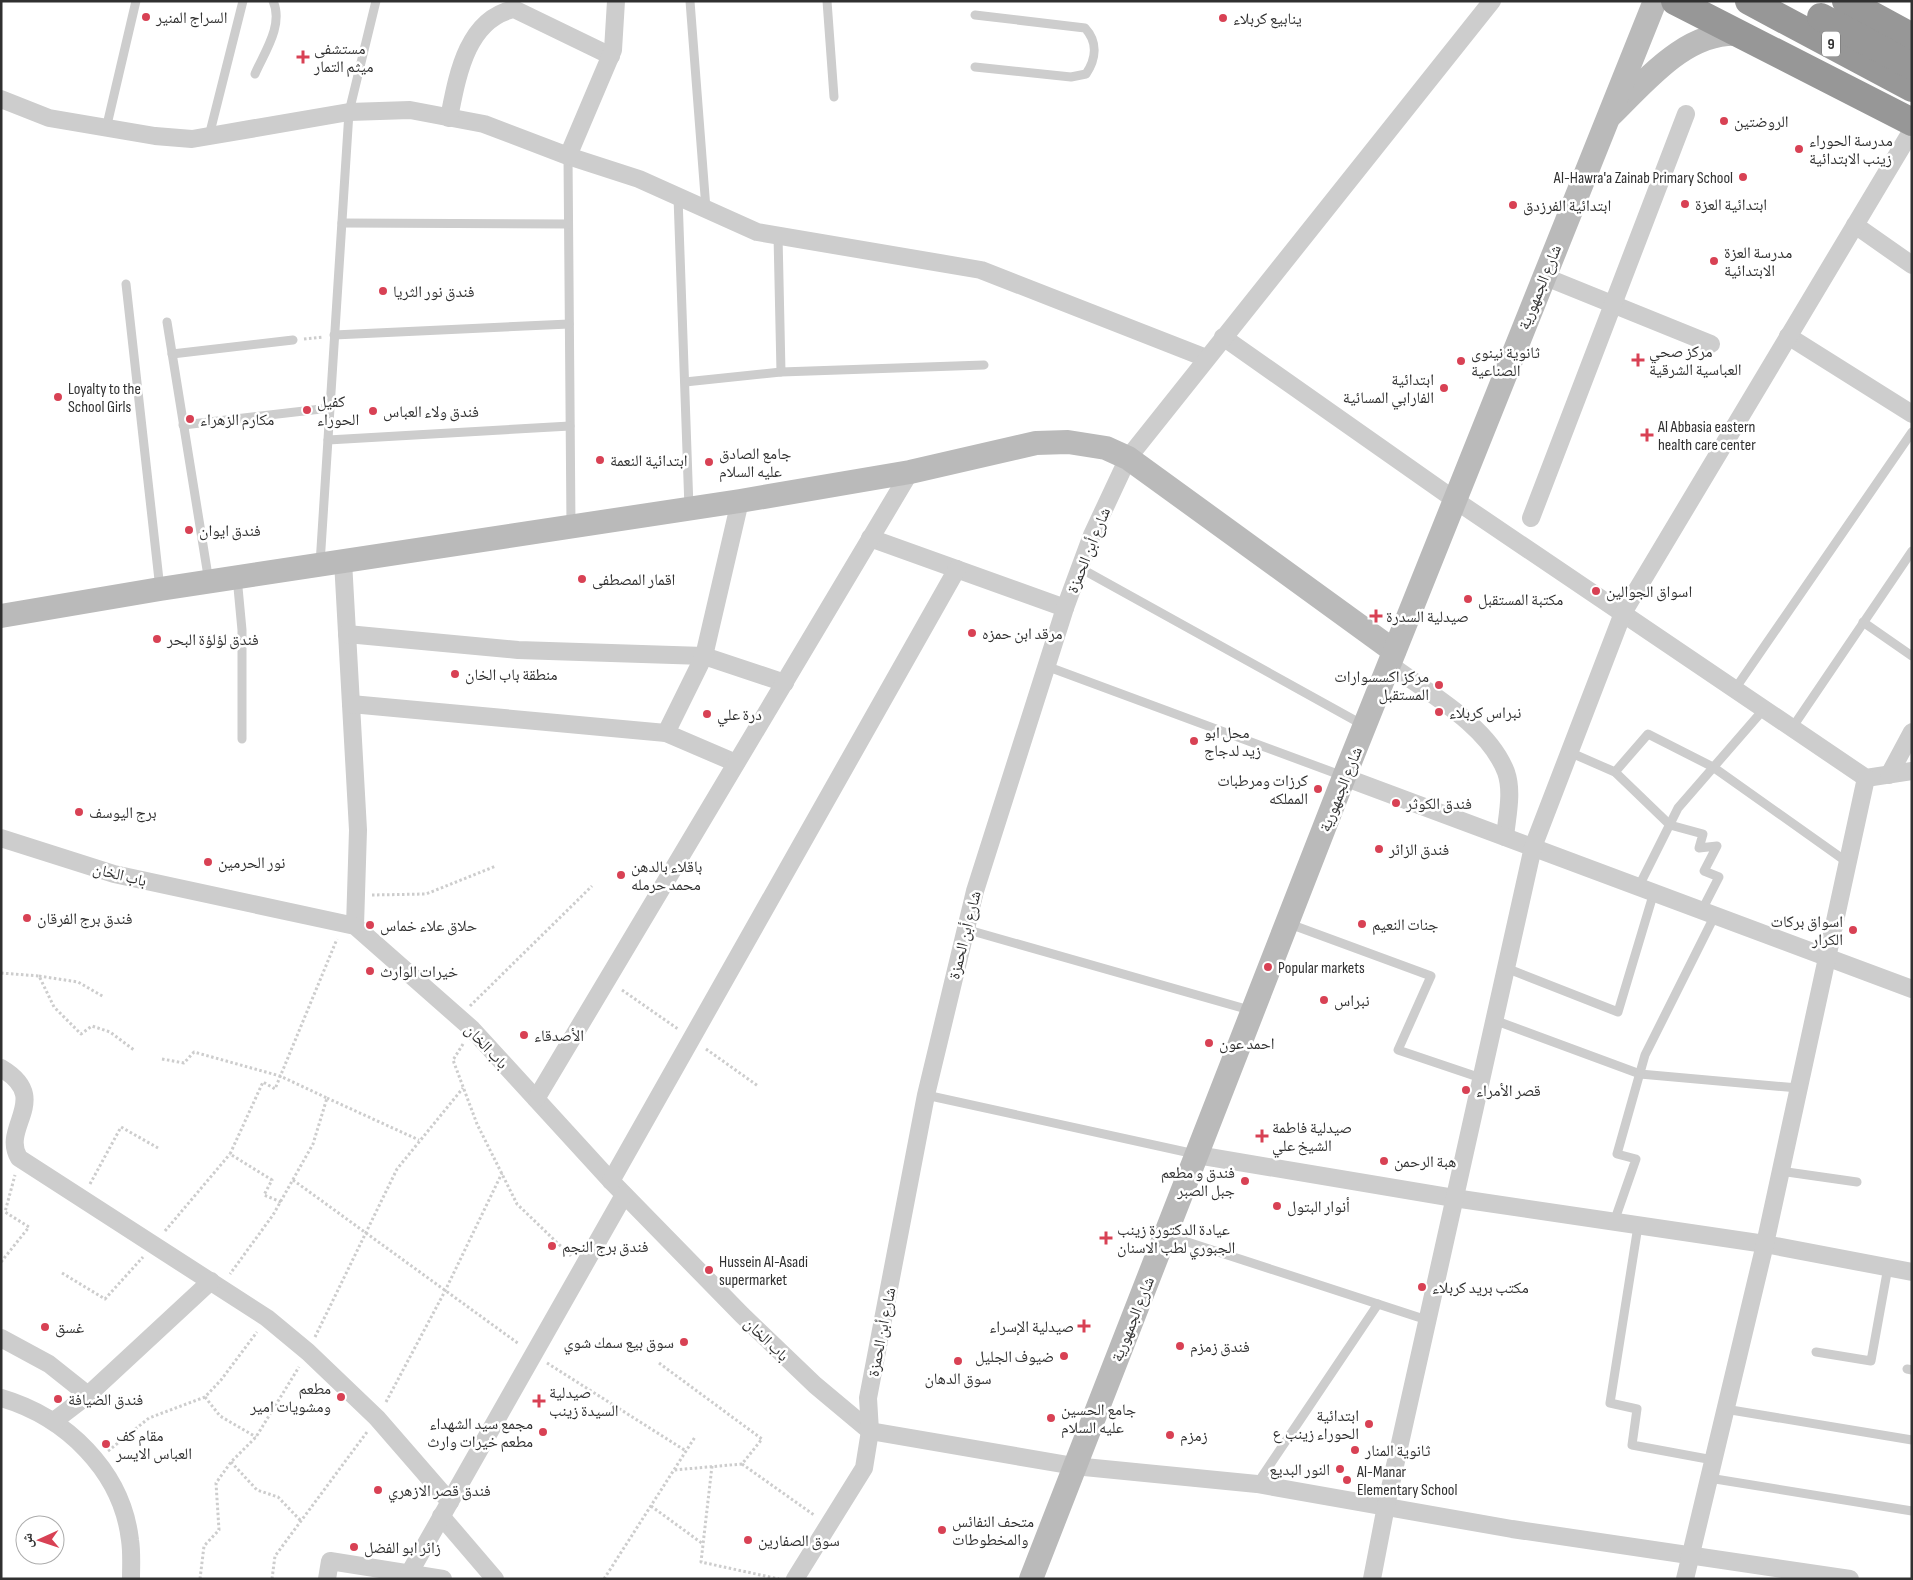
<svg xmlns="http://www.w3.org/2000/svg" width="1913" height="1580" font-family="'Sofia Sans Condensed','Noto Naskh Arabic',sans-serif">
	<style>
		.lines { fill: none; stroke-linecap: round; stroke-linejoin: round }
		.path { stroke: #cdcdcd; stroke-width: 3; stroke-dasharray: 2.5 2.5; stroke-linecap: butt }
		.lane { stroke: #cdcdcd; stroke-width: 9 }
		.street { stroke: #cdcdcd; stroke-width: 18 }
		.secondary { stroke: #bababa; stroke-width: 24 }
		.highway { stroke: #979797; stroke-width: 28 }
		.poi-dot { fill: #d84154; stroke: #fff; stroke-width: 2 }
		.labels { text-anchor: middle; stroke-width: 5; stroke-linejoin: round; paint-order: stroke }
		.shield { fill: #fff; stroke: #6e6e6e; stroke-width: 1 }
		.shield-label { font-size: 15px; font-weight: bold; fill: #303030 }
		.poi-label { font-size: 16px; fill: #303030; stroke: #fff; text-anchor: start }
		.street-label { font-size: 16px; fill: #303030; stroke: #fff }
	</style>
	<rect width="100%" height="100%" fill="#fff"/>
	<g class="lines">
		<g class="path">
			<polyline points="304,339 323,337"/>
			<polyline points="372,895 426,894 496,866"/>
			<polyline points="1,973 39,976 54,1007 81,1034 92,1026 110,1032 134,1050"/>
			<polyline points="39,976 78,982 104,997"/>
			<polyline points="622,990 678,1029"/>
			<polyline points="470,1006 592,886"/>
			<polyline points="463,1044 453,1060 477,1124 517,1204 571,1256"/>
			<polyline points="706,1049 758,1086"/>
			<polyline points="162,1059 184,1063 194,1052 280,1076 327,1098 313,1144 273,1215 230,1274"/>
			<polyline points="327,1098 419,1140"/>
			<polyline points="293,1180 519,1344"/>
			<polyline points="90,1184 121,1127 158,1148"/>
			<polyline points="281,1202 264,1195 272,1180 230,1154 263,1082 275,1089 337,939"/>
			<polyline points="165,1231 230,1154"/>
			<polyline points="1,1262 29,1227 5,1212 15,1175"/>
			<polyline points="62,1273 105,1299 143,1257"/>
			<polyline points="315,1337 397,1169 463,1088"/>
			<polyline points="547,1363 686,1451"/>
			<polyline points="659,1363 762,1439 742,1464 674,1470"/>
			<polyline points="205,1397 220,1416 256,1437"/>
			<polyline points="386,1402 445,1291 502,1173"/>
			<polyline points="108,1451 149,1418 205,1397 221,1380 257,1332"/>
			<polyline points="231,1462 257,1490 278,1497 301,1521"/>
			<polyline points="742,1464 814,1515"/>
			<polyline points="712,1466 701,1562 779,1579"/>
			<polyline points="651,1506 703,1544"/>
			<polyline points="200,1579 204,1546 219,1530 216,1483 231,1462 256,1437 299,1367"/>
			<polyline points="272,1579 275,1556 367,1432"/>
			<polyline points="604,1579 695,1437"/>
		</g>
		<g class="lane">
			<polyline points="690,1 706,209"/>
			<polyline points="827,1 834,97"/>
			<path d="M975,67L1071,77L1086,74C1096,59 1098,42 1085,28L975,15"/>
			<path d="M255,74C264,53 284,25 273,1"/>
			<polyline points="106,129 136,1"/>
			<polyline points="209,136 243,1"/>
			<polyline points="568,156 571,526"/>
			<polyline points="678,197 689,508"/>
			<polyline points="342,223 568,224"/>
			<polyline points="778,235 781,372"/>
			<polyline points="126,284 160,589"/>
			<polyline points="167,322 209,582"/>
			<polyline points="334,335 569,324"/>
			<polyline points="172,354 293,340"/>
			<polyline points="685,382 781,372 984,365"/>
			<polyline points="183,425 330,408"/>
			<polyline points="328,440 570,426"/>
			<polyline points="320,564 349,112 376,1"/>
			<polyline points="1080,568 1365,726"/>
			<polyline points="237,577 242,630 242,739"/>
			<polyline points="1863,622 1912,656"/>
			<polyline points="1046,666 1343,776"/>
			<polyline points="1735,689 1912,432"/>
			<polyline points="1792,728 1912,551"/>
			<polyline points="1569,752 1615,772 1648,734 1713,767 1847,862"/>
			<polyline points="1615,772 1670,825 1703,834 1699,848 1717,846 1704,871 1719,877 1702,910"/>
			<polyline points="1639,886 1678,808 1764,709"/>
			<polyline points="1287,923 1431,976 1398,1050 1481,1078"/>
			<polyline points="965,929 1253,1011"/>
			<polyline points="1506,968 1618,1012 1654,892"/>
			<polyline points="1494,1020 1640,1074 1798,1088"/>
			<polyline points="926,1095 1195,1154"/>
			<polyline points="1780,1171 1857,1182"/>
			<polyline points="1614,1222 1636,1159 1617,1154 1645,1055 1715,915"/>
			<polyline points="1638,1226 1610,1403 1637,1409 1632,1445 1713,1460"/>
			<polyline points="1166,1235 1427,1320"/>
			<polyline points="1816,1352 1871,1361 1888,1267"/>
			<polyline points="1907,1369 1912,1370"/>
			<polyline points="1725,1409 1912,1440"/>
			<polyline points="1709,1478 1912,1511"/>
			<polyline points="1257,1484 1378,1304"/>
		</g>
		<g class="street">
			<polyline points="1,99 49,118 155,136 192,139 349,112 410,110 484,124 568,156 639,179 757,232 981,270 1206,358"/>
			<path d="M449,118C457,78 466,19 514,9L611,56"/>
			<polyline points="568,156 613,50 616,1"/>
			<polyline points="1855,225 1912,265"/>
			<polyline points="1543,276 1711,344"/>
			<polyline points="1788,336 1912,414"/>
			<polyline points="1223,337 1455,500 1866,778 1912,771"/>
			<polyline points="1531,518 1686,114"/>
			<polyline points="870,538 1065,608"/>
			<polyline points="343,561 358,830 355,926"/>
			<polyline points="347,634 518,650 704,656 785,683"/>
			<path d="M1389,664C1428,693 1488,725 1506,772C1513,792 1507,816 1505,837"/>
			<polyline points="351,704 666,733 736,763"/>
			<polyline points="666,733 704,656 740,501"/>
			<polyline points="1889,775 1912,732"/>
			<polyline points="1344,777 1912,989"/>
			<polyline points="1,838 114,874 355,926 472,1029 611,1181 742,1315 815,1385 870,1431 1074,1466 1257,1484 1512,1529 1850,1579"/>
			<path d="M1,1068C53,1099 0,1127 19,1158L267,1318L308,1352L377,1418L450,1502"/>
			<polyline points="536,1099 910,472"/>
			<polyline points="1197,1155 1454,1198 1765,1244 1912,1272"/>
			<polyline points="611,1181 957,569"/>
			<polyline points="1,1338 49,1364 88,1395"/>
			<path d="M1,1398C66,1417 122,1471 130,1540C132,1553 131,1566 131,1579"/>
			<polyline points="54,1421 88,1395 211,1281"/>
			<polyline points="441,1516 495,1579"/>
			<polyline points="327,1579 330,1561 443,1579"/>
			<polyline points="406,1579 624,1195"/>
			<polyline points="795,1579 864,1468 870,1431 868,1398 926,1095 975,891 1065,608 1092,535 1128,458 1492,1"/>
			<polyline points="1372,1579 1386,1506 1533,847 1623,613 1912,130"/>
			<polyline points="1685,1579 1765,1244 1866,778"/>
		</g>
		<g class="secondary">
			<path d="M1611,115C1646,81 1686,30 1740,34"/>
			<polyline points="1,616 160,589 740,501 910,472 1036,443 1068,442 1106,448 1128,458 1394,651"/>
			<polyline points="1031,1579 1344,777 1655,1"/>
		</g>
		<g class="highway">
			<polyline points="1675,1 1912,122"/>
			<polyline points="1749,1 1912,88"/>
			<polyline points="1846,1 1912,37"/>
			<polyline points="1821,17 1912,66"/>
		</g>
	</g>
	<g class="poi-dot">
		<circle cx="146" cy="17" r="5"/>
		<circle cx="1223" cy="18" r="5"/>
		<path d="M300.5 49.5h5v5h5v5h-5v5h-5v-5h-5v-5h5z"/>
		<circle cx="1724" cy="121" r="5"/>
		<circle cx="1799" cy="149" r="5"/>
		<circle cx="1743" cy="177" r="5"/>
		<circle cx="1685" cy="204" r="5"/>
		<circle cx="1513" cy="205" r="5"/>
		<circle cx="1714" cy="261" r="5"/>
		<circle cx="383" cy="291" r="5"/>
		<path d="M1635.5 352.5h5v5h5v5h-5v5h-5v-5h-5v-5h5z"/>
		<circle cx="1461" cy="361" r="5"/>
		<circle cx="1444" cy="388" r="5"/>
		<circle cx="58" cy="397" r="5"/>
		<circle cx="307" cy="410" r="5"/>
		<circle cx="373" cy="411" r="5"/>
		<circle cx="190" cy="419" r="5"/>
		<path d="M1644.5 427.5h5v5h5v5h-5v5h-5v-5h-5v-5h5z"/>
		<circle cx="600" cy="460" r="5"/>
		<circle cx="709" cy="462" r="5"/>
		<circle cx="189" cy="530" r="5"/>
		<circle cx="582" cy="579" r="5"/>
		<circle cx="1596" cy="591" r="5"/>
		<circle cx="1468" cy="599" r="5"/>
		<path d="M1373.5 608.5h5v5h5v5h-5v5h-5v-5h-5v-5h5z"/>
		<circle cx="972" cy="633" r="5"/>
		<circle cx="157" cy="639" r="5"/>
		<circle cx="455" cy="674" r="5"/>
		<circle cx="1439" cy="685" r="5"/>
		<circle cx="1439" cy="712" r="5"/>
		<circle cx="707" cy="714" r="5"/>
		<circle cx="1194" cy="741" r="5"/>
		<circle cx="1318" cy="789" r="5"/>
		<circle cx="1396" cy="803" r="5"/>
		<circle cx="79" cy="812" r="5"/>
		<circle cx="1379" cy="849" r="5"/>
		<circle cx="208" cy="862" r="5"/>
		<circle cx="621" cy="875" r="5"/>
		<circle cx="27" cy="918" r="5"/>
		<circle cx="1362" cy="924" r="5"/>
		<circle cx="370" cy="925" r="5"/>
		<circle cx="1853" cy="930" r="5"/>
		<circle cx="1268" cy="967" r="5"/>
		<circle cx="370" cy="971" r="5"/>
		<circle cx="1324" cy="1000" r="5"/>
		<circle cx="524" cy="1035" r="5"/>
		<circle cx="1209" cy="1043" r="5"/>
		<circle cx="1466" cy="1090" r="5"/>
		<path d="M1259.5 1128.5h5v5h5v5h-5v5h-5v-5h-5v-5h5z"/>
		<circle cx="1384" cy="1161" r="5"/>
		<circle cx="1245" cy="1181" r="5"/>
		<circle cx="1277" cy="1206" r="5"/>
		<path d="M1103.5 1230.5h5v5h5v5h-5v5h-5v-5h-5v-5h5z"/>
		<circle cx="552" cy="1246" r="5"/>
		<circle cx="709" cy="1270" r="5"/>
		<circle cx="1422" cy="1287" r="5"/>
		<path d="M1081.5 1318.5h5v5h5v5h-5v5h-5v-5h-5v-5h5z"/>
		<circle cx="45" cy="1327" r="5"/>
		<circle cx="684" cy="1342" r="5"/>
		<circle cx="1180" cy="1346" r="5"/>
		<circle cx="1064" cy="1356" r="5"/>
		<circle cx="958" cy="1361" r="5"/>
		<circle cx="341" cy="1397" r="5"/>
		<circle cx="58" cy="1399" r="5"/>
		<path d="M536.5 1393.5h5v5h5v5h-5v5h-5v-5h-5v-5h5z"/>
		<circle cx="1051" cy="1418" r="5"/>
		<circle cx="1369" cy="1424" r="5"/>
		<circle cx="543" cy="1432" r="5"/>
		<circle cx="1170" cy="1435" r="5"/>
		<circle cx="106" cy="1444" r="5"/>
		<circle cx="1355" cy="1450" r="5"/>
		<circle cx="1340" cy="1469" r="5"/>
		<circle cx="1347" cy="1480" r="5"/>
		<circle cx="378" cy="1490" r="5"/>
		<circle cx="942" cy="1530" r="5"/>
		<circle cx="748" cy="1540" r="5"/>
		<circle cx="354" cy="1547" r="5"/>
	</g>
	<g class="labels">
		<rect class="shield" x="1822" y="31.5" width="18" height="25" rx="4"/>
		<g class="shield-label">
			<text x="1831" y="49">9</text>
		</g>
		<g class="poi-label">
			<text x="156" y="23">السراج المنير</text>
			<text x="1233" y="24">ينابيع كربلاء</text>
			<text x="314" y="54">مستشفى<tspan x="314" dy="18">ميثم التمار</tspan></text>
			<text x="1734" y="127">الروضتين</text>
			<text x="1809" y="146">مدرسة الحوراء<tspan x="1809" dy="18">زينب الابتدائية</tspan></text>
			<text x="1733" y="183" text-anchor="end">Al-Hawra'a Zainab Primary School</text>
			<text x="1695" y="210">ابتدائية العزة</text>
			<text x="1523" y="211">ابتدائية الفرزدق</text>
			<text x="1724" y="258">مدرسة العزة<tspan x="1724" dy="18">الابتدائية</tspan></text>
			<text x="393" y="297">فندق نور الثريا</text>
			<text x="1649" y="357">مركز صحي<tspan x="1649" dy="18">العباسية الشرقية</tspan></text>
			<text x="1471" y="358">ثانوية نينوى<tspan x="1471" dy="18">الصناعية</tspan></text>
			<text x="1434" y="385" text-anchor="end">ابتدائية<tspan x="1434" dy="18">الفارابي المسائية</tspan></text>
			<text x="68" y="394">Loyalty to the<tspan x="68" dy="18">School Girls</tspan></text>
			<text x="317" y="407">كفيل<tspan x="317" dy="18">الحوراء</tspan></text>
			<text x="383" y="417">فندق ولاء العباس</text>
			<text x="200" y="425">مكارم الزهراء</text>
			<text x="1658" y="432">Al Abbasia eastern<tspan x="1658" dy="18">health care center</tspan></text>
			<text x="719" y="459">جامع الصادق<tspan x="719" dy="18">عليه السلام</tspan></text>
			<text x="610" y="466">ابتدائية النعمة</text>
			<text x="199" y="536">فندق ايوان</text>
			<text x="592" y="585">اقمار المصطفى</text>
			<text x="1606" y="597">اسواق الجوالين</text>
			<text x="1478" y="605">مكتبة المستقبل</text>
			<text x="1386" y="622">صيدلية السدرة</text>
			<text x="982" y="639">مرقد ابن حمزه</text>
			<text x="167" y="645">فندق لؤلؤة البحر</text>
			<text x="465" y="680">منطقة باب الخان</text>
			<text x="1429" y="682" text-anchor="end">مركز اكسسوارات<tspan x="1429" dy="18">المستقبل</tspan></text>
			<text x="1449" y="718">نبراس كربلاء</text>
			<text x="717" y="720">درة علي</text>
			<text x="1204" y="738">محل ابو<tspan x="1204" dy="18">زيد لدجاج</tspan></text>
			<text x="1308" y="786" text-anchor="end">كرزات ومرطبات<tspan x="1308" dy="18">المملكه</tspan></text>
			<text x="1406" y="809">فندق الكوثر</text>
			<text x="89" y="818">برج اليوسف</text>
			<text x="1389" y="855">فندق الزائر</text>
			<text x="218" y="868">نور الحرمين</text>
			<text x="631" y="872">باقلاء بالدهن<tspan x="631" dy="18">محمد حرمله</tspan></text>
			<text x="37" y="924">فندق برج الفرقان</text>
			<text x="1843" y="927" text-anchor="end">اسواق بركات<tspan x="1843" dy="18">الكرار</tspan></text>
			<text x="1372" y="930">جنات النعيم</text>
			<text x="380" y="931">حلاق علاء خماس</text>
			<text x="1278" y="973">Popular markets</text>
			<text x="380" y="977">خيرات الوارث</text>
			<text x="1334" y="1006">نبراس</text>
			<text x="534" y="1041">الأصدقاء</text>
			<text x="1219" y="1049">احمد عون</text>
			<text x="1476" y="1096">قصر الأمراء</text>
			<text x="1272" y="1133">صيدلية فاطمة<tspan x="1272" dy="18">الشيخ علي</tspan></text>
			<text x="1394" y="1167">هبة الرحمن</text>
			<text x="1235" y="1178" text-anchor="end">فندق و مطعم<tspan x="1235" dy="18">جبل الصبر</tspan></text>
			<text x="1287" y="1212">أنوار البتول</text>
			<text x="1117" y="1235">عيادة الدكتورة زينب<tspan x="1117" dy="18">الجبوري لطب الاسنان</tspan></text>
			<text x="562" y="1252">فندق برج النجم</text>
			<text x="719" y="1267">Hussein Al-Asadi<tspan x="719" dy="18">supermarket</tspan></text>
			<text x="1432" y="1293">مكتب بريد كربلاء</text>
			<text x="1074" y="1332" text-anchor="end">صيدلية الإسراء</text>
			<text x="55" y="1333">غسق</text>
			<text x="674" y="1348" text-anchor="end">سوق بيع سمك شوي</text>
			<text x="1190" y="1352">فندق زمزم</text>
			<text x="1054" y="1362" text-anchor="end">ضيوف الجليل</text>
			<text x="958" y="1384" text-anchor="middle">سوق الدهان</text>
			<text x="331" y="1394" text-anchor="end">مطعم<tspan x="331" dy="18">ومشويات امير</tspan></text>
			<text x="549" y="1398">صيدلية<tspan x="549" dy="18">السيدة زينب</tspan></text>
			<text x="68" y="1405">فندق الضيافة</text>
			<text x="1061" y="1415">جامع الحسين<tspan x="1061" dy="18">عليه السلام</tspan></text>
			<text x="1359" y="1421" text-anchor="end">ابتدائية<tspan x="1359" dy="18">الحوراء زينب ع</tspan></text>
			<text x="533" y="1429" text-anchor="end">مجمع سيد الشهداء<tspan x="533" dy="18">مطعم خيرات وارث</tspan></text>
			<text x="116" y="1441">مقام كف<tspan x="116" dy="18">العباس الايسر</tspan></text>
			<text x="1180" y="1441">زمزم</text>
			<text x="1365" y="1456">ثانوية المنار</text>
			<text x="1330" y="1475" text-anchor="end">النور البديع</text>
			<text x="1357" y="1477">Al-Manar<tspan x="1357" dy="18">Elementary School</tspan></text>
			<text x="388" y="1496">فندق قصر الازهري</text>
			<text x="952" y="1527">متحف النفائس<tspan x="952" dy="18">والمخطوطات</tspan></text>
			<text x="758" y="1546">سوق الصفارين</text>
			<text x="364" y="1553">زائر ابو الفضل</text>
		</g>
		<g class="street-label">
			<text transform="translate(1539 287) rotate(-68)" y="6">شارع الجمهورية</text>
			<text transform="translate(1088 550) rotate(-68)" y="6">شارع أبن الحمزة</text>
			<text transform="translate(1340 789) rotate(-68)" y="6">شارع الجمهورية</text>
			<text transform="translate(120 874) rotate(14)" y="6">باب الخان</text>
			<text transform="translate(964 935) rotate(-76)" y="6">شارع أبن الحمزة</text>
			<text transform="translate(487 1046) rotate(47)" y="6">باب الخان</text>
			<text transform="translate(1132 1319) rotate(-68)" y="6">شارع الجمهورية</text>
			<text transform="translate(881 1332) rotate(-79)" y="6">شارع أبن الحمزة</text>
			<text transform="translate(767 1339) rotate(44)" y="6">باب الخان</text>
		</g>
	</g>
	<rect width="1913" height="1580" fill="none" stroke="#303030" stroke-width="5"/>
	<g transform="translate(40 1540) rotate(267)"><circle r="24" fill="#ffffff" stroke="#acacac"/>
	<path d="M0-4L9 19L0 12L-9 19Z" fill="#d84154"/>
	<text y="-8" font-size="14" font-weight="bold" text-anchor="middle" fill="#303030">ش</text>
	</g>
</svg>
